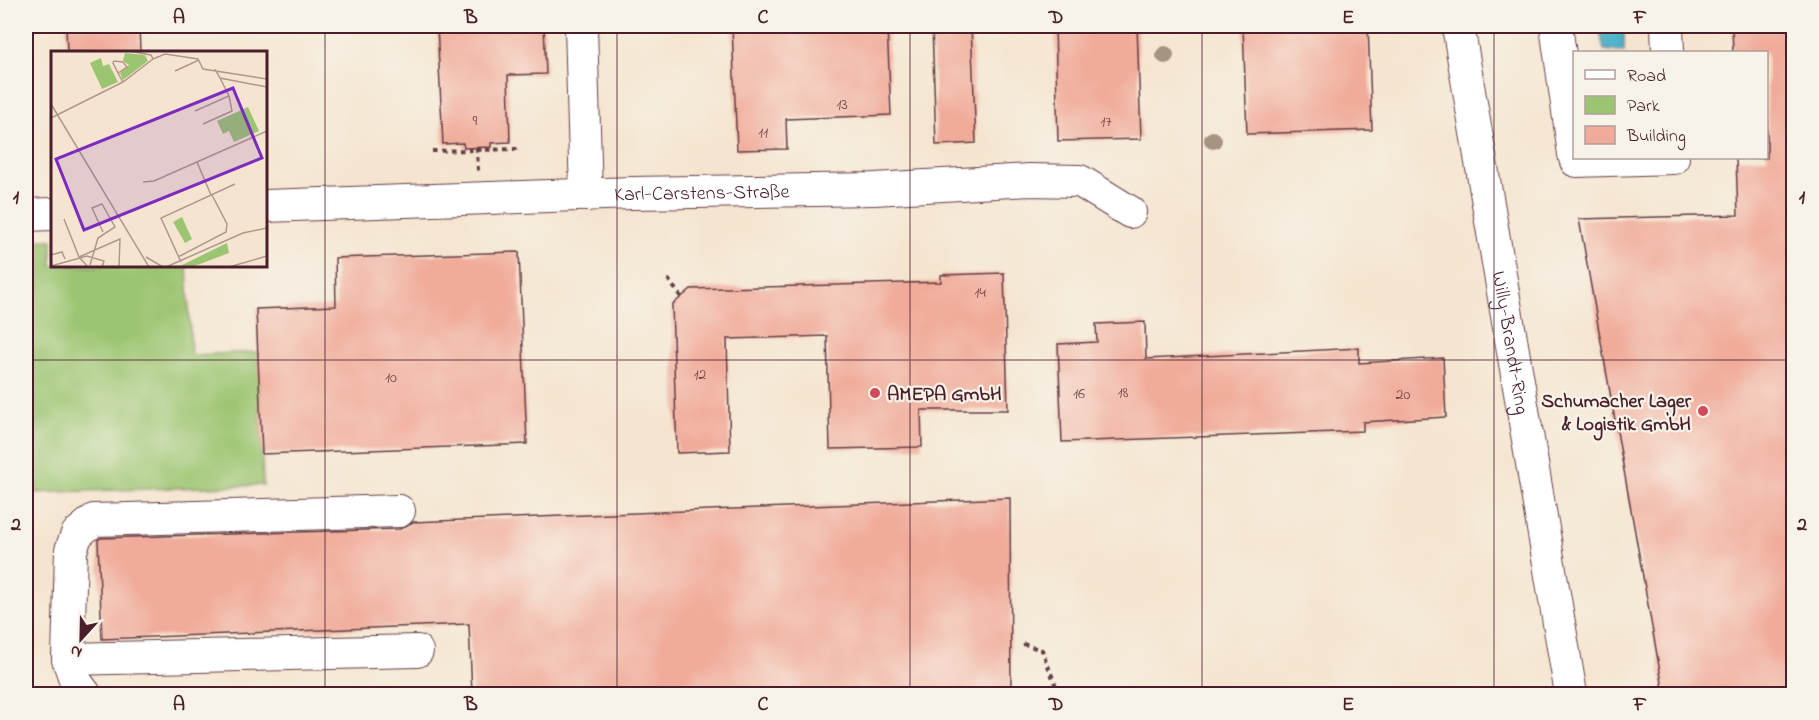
<svg xmlns="http://www.w3.org/2000/svg" width="1819" height="720" font-family="'Indie Flower',sans-serif">
	<style>
		.green { fill: #9cc571; stroke: #73724e; stroke-width: 1.5 }
		.water { fill: #49b0c8; stroke: #4a687a; stroke-width: 1.5 }
		.building { fill: #f1ab9a }
		.lines { fill: none; stroke-linecap: round; stroke-linejoin: round }
		.minor-casing { stroke: #643d44; stroke-width: 34 }
		.path { stroke: #643d44; stroke-width: 4; stroke-dasharray: 4.5 4.5; stroke-linecap: butt }
		.minor { stroke: #fff; stroke-width: 32 }
		.tree { fill: #a59481 }
		.grid { fill: none; stroke: #4a1f2b; stroke-width: 1.5; stroke-opacity: 0.55 }
		.poi-dot { fill: #d1495b; stroke: #f7f3e8; stroke-width: 2 }
		.labels { text-anchor: middle; stroke-width: 4.5; stroke-linejoin: round; paint-order: stroke }
		.number-label { font-size: 16px; fill: #744247 }
		.street-label { font-size: 20px; fill: #4a1f2b; stroke: #f7f3e8 }
		.poi-label { font-size: 20px; font-weight: bold; fill: #4a1f2b; stroke: #f7f3e8; text-anchor: start }
		.inset-road { fill: none; stroke: #b1968e; stroke-width: 1.5 }
		.view { fill: #7b2cbf; fill-opacity: 0.15; stroke: #7b2cbf; stroke-width: 3 }
		.inset-edge { fill: none; stroke: #4a1f2b; stroke-width: 3 }
		.neatline { fill: none; stroke: #4a1f2b; stroke-width: 2 }
		.grid-label { font-size: 20px; text-anchor: middle; font-weight: bold; fill: #4a1f2b }
	</style>
	<rect width="100%" height="100%" fill="#f7f3e8"/>
	<filter id="ink" filterUnits="userSpaceOnUse"><feTurbulence type="fractalNoise" baseFrequency=".0167" numOctaves="2"/><feDisplacementMap in="SourceGraphic" scale="12" xChannelSelector="R" yChannelSelector="G"/><feConvolveMatrix kernelMatrix="1 2 1 2 8 2 1 2 1" color-interpolation-filters="sRGB"/></filter>
	<filter id="wash" filterUnits="userSpaceOnUse"><feTurbulence type="fractalNoise" baseFrequency=".008" numOctaves="4" result="noise"/><feDisplacementMap in="SourceGraphic" scale="24" xChannelSelector="R" yChannelSelector="G"/><feGaussianBlur stdDeviation="1.35" result="paint"/><feColorMatrix in="noise" values="0 0 0 0 0 0 0 0 0 0 0 0 0 0 0 0 0 1.4 0 .05"/><feComposite in="paint" operator="in"/></filter>
	<g filter="url(#wash)">
		<rect width="100%" height="100%" fill="#f5e5d0"/>
		<polygon class="green" points="52,240 52,266 187,266 191,355 258,352 263,485 26,493 26,241"/>
		<polygon class="water" points="1599,26 1624,26 1624,52 1604,50"/>
		<g id="blocks">
			<g class="building">
				<polygon points="66,26 139,26 140,52 67,52"/>
				<polygon points="437,26 544,26 546,74 508,75 510,142 491,143 491,147 464,148 463,143 443,144"/>
				<polygon points="732,26 887,26 891,115 786,119 787,149 737,150"/>
				<polygon points="932,26 971,26 976,143 936,145"/>
				<polygon points="1055,26 1137,26 1141,139 1058,141"/>
				<polygon points="1243,26 1368,26 1372,130 1247,134"/>
				<polygon points="1732,26 1794,26 1794,694 1664,694 1579,219 1738,215 1736,158 1767,158 1767,52 1733,52"/>
				<polygon points="519,252 527,444 262,454 256,309 336,306 335,258"/>
				<polygon points="1004,273 1008,410 921,410 922,447 830,449 827,336 727,339 730,451 677,453 672,305 691,289 941,282 941,275"/>
				<polygon points="1145,322 1146,359 1359,348 1359,363 1443,358 1446,417 1363,422 1363,431 1062,442 1058,344 1097,342 1096,324"/>
				<polygon points="1010,498 1011,694 472,694 469,624 102,639 98,540 101,538 400,529 413,522"/>
			</g>
		</g>
	</g>
	<g filter="url(#ink)">
		<use href="#blocks" fill-opacity="0" stroke="#643d44" stroke-width="1.5"/>
		<g class="lines">
			<defs>
				<g id="minor">
					<polyline points="581,26 586,195"/>
					<path id="s1" d="M1458,26L1571,694"/>
					<polyline points="1556,26 1574,154"/>
					<polyline points="1667,26 1668,52"/>
					<polyline points="1575,158 1576,161 1673,158"/>
					<path id="s2" d="M266,206L632,193L874,189L1030,180L1080,181L1130,212"/>
					<polyline points="26,215 52,214"/>
					<polyline points="68,659 71,550 77,534 94,520 399,511"/>
					<polyline points="85,694 76,682 68,659 417,651"/>
				</g>
			</defs>
			<use href="#minor" class="minor-casing"/>
			<g class="path">
				<polyline points="477,148 478,171"/>
				<polyline points="432,151 518,149"/>
				<polyline points="668,279 681,297"/>
				<polyline points="1023,644 1042,650 1059,694"/>
			</g>
			<use href="#minor" class="minor"/>
		</g>
		<g class="tree">
			<circle cx="1165" cy="55" r="9"/>
			<circle cx="1213" cy="140" r="9"/>
		</g>
	</g>
	<path class="grid" d="M325,26V694M617,26V694M910,26V694M1202,26V694M1494,26V694M26,360H1794"/>
	<g class="poi-dot">
		<circle cx="875" cy="393" r="6"/>
		<circle cx="1703" cy="411" r="6"/>
	</g>
	<g class="labels">
		<g class="number-label">
			<text x="842" y="109">13</text>
			<text x="475" y="125">9</text>
			<text x="1106" y="126">17</text>
			<text x="763" y="137">11</text>
			<text x="980" y="297">14</text>
			<text x="700" y="379">12</text>
			<text x="391" y="382">10</text>
			<text x="1123" y="397">18</text>
			<text x="1079" y="398">16</text>
			<text x="1403" y="399">20</text>
		</g>
		<g class="street-label">
			<text dy="7" stroke="none"><textPath href="#s2" startOffset="436">Karl-Carstens-Straße</textPath></text>
			<text dy="7" stroke="none"><textPath href="#s1" startOffset="321">Willy-Brandt-Ring</textPath></text>
		</g>
		<g class="poi-label">
			<text x="887" y="400">AMEPA GmbH</text>
			<text x="1691" y="407" text-anchor="end">Schumacher Lager<tspan x="1691" dy="23">&amp; Logistik GmbH</tspan></text>
		</g>
	</g>
	<g transform="translate(51 51)">
		<rect width="216" height="216" fill="#f5e5d0"/>
		<path d="M74,2L94,4L97,10L72,29L69,22L78,14L72,10ZM50,7L52,15L58,13L67,31L51,38L39,12ZM197,56L208,80L183,91L178,80L172,83L166,70ZM131,166L141,188L134,192L122,171ZM176,192L178,202L141,216H127Z" fill="#9cc571"/>
		<path class="inset-road" d="M78,0L100,4L102,8L114,3L147,8L152,18L216,28M164,18L169,27L216,36M124,20L148,9M67,22L76,16L72,11L63,10L62,12L67,22L72,31M0,53L98,216M144,60L178,45L169,27M0,67L72,31L102,8M152,73L181,60L178,45M146,111L160,144M92,131L103,130L216,80M13,168L28,206L37,216M0,204L11,201L14,208M28,206L69,188L68,216M95,206L112,216M127,206L175,181L176,173L161,144M130,211L110,167L184,133M39,214L47,187L64,176L51,153L41,157L52,181M0,215L36,205L53,210L51,216M115,216L192,182L216,177M178,216L216,205"/>
		<path class="view" d="M182,37L211,107L33,179L5,108Z"/>
		<rect width="216" height="216" class="inset-edge"/>
	</g>
	<rect width="1819" height="720" fill="none" stroke="#f7f3e8" stroke-width="66"/>
	<rect x="1573" y="51" width="195" height="108" fill="#f7f3e8" stroke="#b29e9c" stroke-width="1.5"/>
	<rect x="1585" y="70" width="30" height="9" fill="#ffffff" stroke="#b29e9c" stroke-width="1.5"/>
	<text x="1627" y="81" font-size="18" fill="#4a1f2b">Road</text>
	<rect x="1585" y="96" width="30" height="18" fill="#9cc571" stroke="#b29e9c" stroke-width="1.5"/>
	<text x="1627" y="111" font-size="18" fill="#4a1f2b">Park</text>
	<rect x="1585" y="126" width="30" height="18" fill="#f1ab9a" stroke="#b29e9c" stroke-width="1.5"/>
	<text x="1627" y="141" font-size="18" fill="#4a1f2b">Building</text>
	<g transform="translate(81 639) rotate(202)" stroke="#f7f3e8" stroke-width="4.5" paint-order="stroke">
	<path d="M0-4.5L10 22L0 15L-10 22Z" fill="#4a1f2b"/>
	<text y="-9" font-size="16" font-weight="bold" text-anchor="middle" fill="#4a1f2b">N</text>
	</g>
	<rect x="33" y="33" width="1753" height="654" class="neatline"/>
	<g class="grid-label">
		<text x="179" y="23">A</text>
		<text x="471" y="23">B</text>
		<text x="763" y="23">C</text>
		<text x="1056" y="23">D</text>
		<text x="1348" y="23">E</text>
		<text x="1640" y="23">F</text>
		<text x="16" y="203">1</text>
		<text x="1802" y="203">1</text>
		<text x="16" y="530">2</text>
		<text x="1802" y="530">2</text>
		<text x="179" y="710">A</text>
		<text x="471" y="710">B</text>
		<text x="763" y="710">C</text>
		<text x="1056" y="710">D</text>
		<text x="1348" y="710">E</text>
		<text x="1640" y="710">F</text>
	</g>
</svg>
